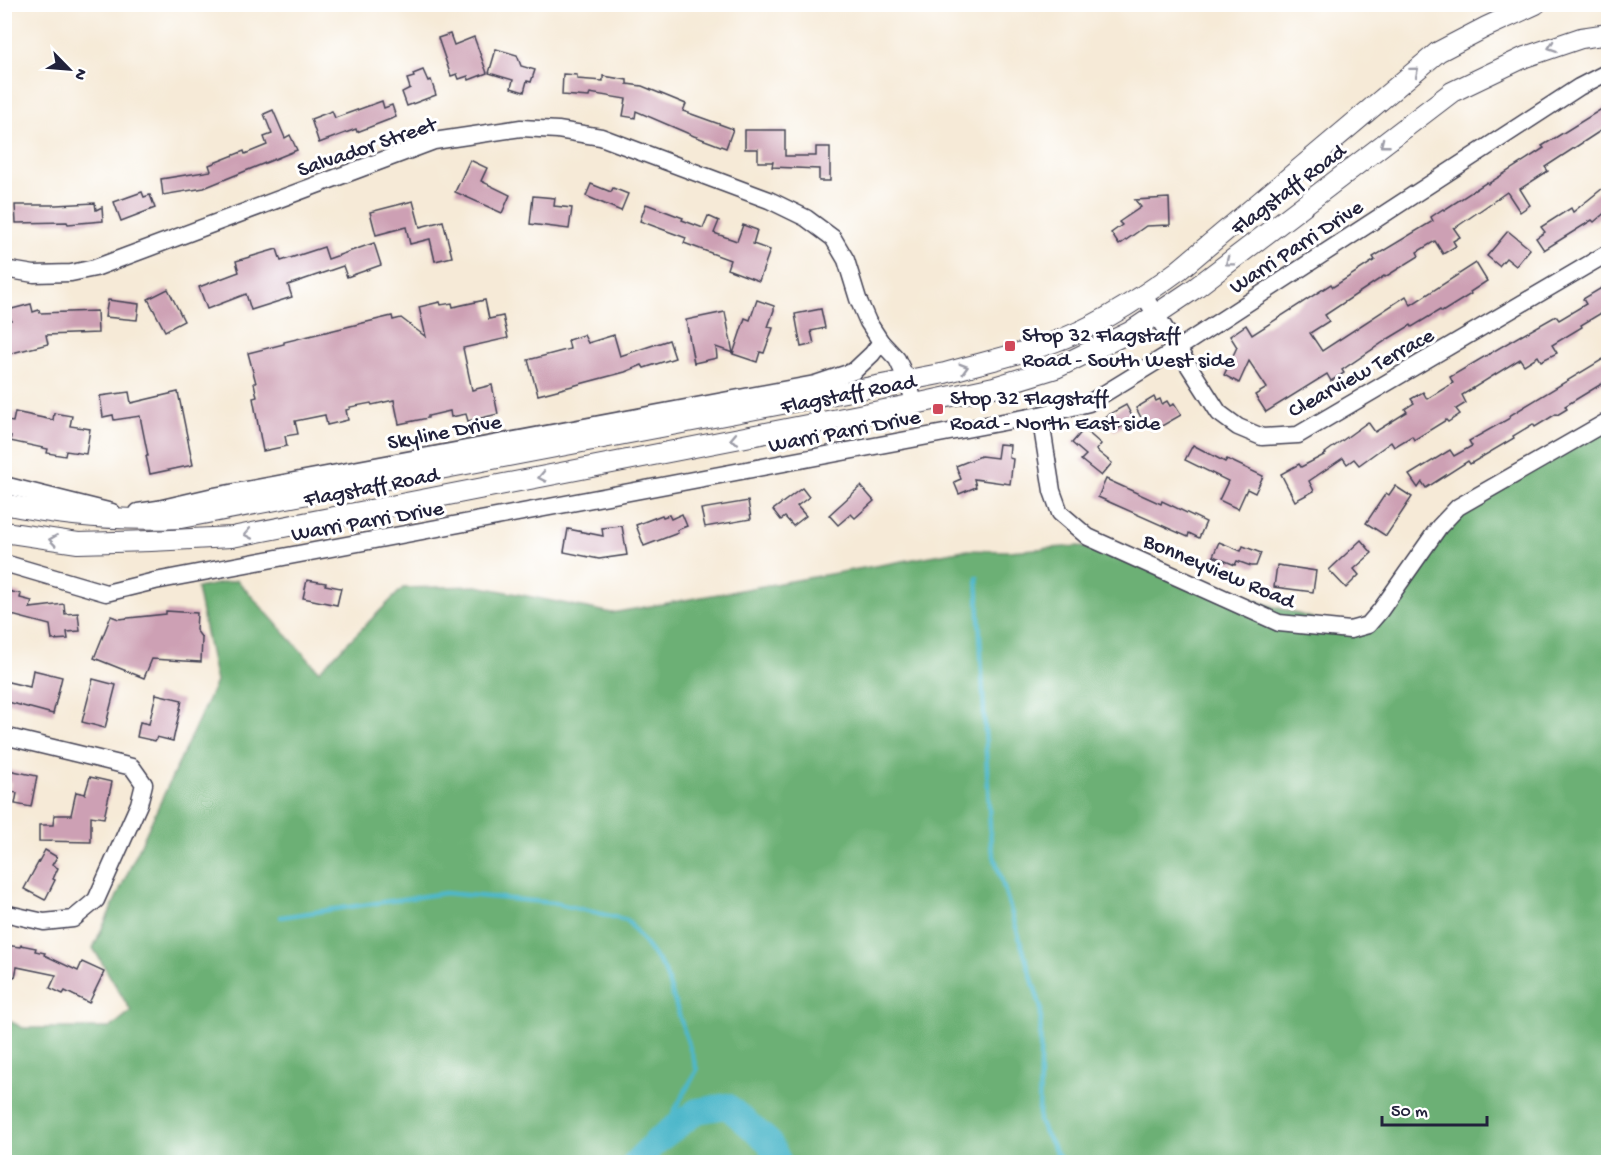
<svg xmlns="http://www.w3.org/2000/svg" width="1613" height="1167" font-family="'Gochi Hand',sans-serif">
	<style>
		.forest { fill: #6cb075; stroke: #476958; stroke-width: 1.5 }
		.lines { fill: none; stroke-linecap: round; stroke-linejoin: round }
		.stream { stroke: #4db7ca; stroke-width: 4.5 }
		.river { stroke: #4db7ca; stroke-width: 26 }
		.building { fill: #cda0b4 }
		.minor-casing { stroke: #424052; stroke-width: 19 }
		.major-casing { stroke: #424052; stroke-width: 22 }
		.minor { stroke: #fff; stroke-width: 16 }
		.major { stroke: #fff; stroke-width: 20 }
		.oneway { stroke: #9c9ca7 }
		.poi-dot { fill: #d1495b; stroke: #fff; stroke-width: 2 }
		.labels { text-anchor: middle; stroke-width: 6; stroke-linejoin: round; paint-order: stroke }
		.street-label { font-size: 22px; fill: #22223b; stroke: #fff }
		.poi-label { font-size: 22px; fill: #22223b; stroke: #fff; text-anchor: start }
	</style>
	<rect width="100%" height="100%" fill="#fff"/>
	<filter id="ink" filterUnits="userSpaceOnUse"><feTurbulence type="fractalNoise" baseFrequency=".0167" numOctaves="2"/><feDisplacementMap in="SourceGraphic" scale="12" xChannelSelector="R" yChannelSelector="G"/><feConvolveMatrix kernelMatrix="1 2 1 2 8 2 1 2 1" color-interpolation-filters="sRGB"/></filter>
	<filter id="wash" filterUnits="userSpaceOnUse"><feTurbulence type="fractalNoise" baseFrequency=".008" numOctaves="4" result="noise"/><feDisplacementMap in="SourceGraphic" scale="24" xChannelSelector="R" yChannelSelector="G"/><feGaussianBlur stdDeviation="1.35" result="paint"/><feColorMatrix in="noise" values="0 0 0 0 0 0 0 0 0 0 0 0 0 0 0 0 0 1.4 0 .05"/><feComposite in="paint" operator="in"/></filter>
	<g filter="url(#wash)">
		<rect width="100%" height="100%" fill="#f6ead7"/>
		<polygon class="forest" points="1608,421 1608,1162 5,1162 4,1018 23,1028 110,1028 131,1011 93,948 216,682 197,588 237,580 319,671 403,588 477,586 612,613 964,550 1008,551 1079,546 1350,630 1368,625 1458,507"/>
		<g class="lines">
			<g class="stream">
				<polyline points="977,577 991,846 1041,1008 1039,1122 1062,1162"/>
				<polyline points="281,917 445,893 554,903 627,920 664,969 697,1070 658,1140"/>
			</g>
			<polyline class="river" points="636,1162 658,1140 697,1111 727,1106 769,1142 779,1162"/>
		</g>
		<g id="blocks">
			<g class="building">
				<polygon points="450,34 454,45 474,37 487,73 469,80 468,76 459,79 457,74 451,76 438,38"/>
				<polygon points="496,49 517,55 521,66 535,70 531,82 527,81 524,92 511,88 513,80 489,73"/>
				<polygon points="423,70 428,81 431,80 436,95 407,106 402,92 410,88 407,79 414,77 413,74"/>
				<polygon points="563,74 577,75 577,79 603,81 603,76 627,80 627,84 642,86 686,104 683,111 733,129 726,148 694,136 636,111 635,118 623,116 626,99 590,93 589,97 562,95"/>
				<polygon points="382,101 384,108 392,105 396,117 357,132 356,129 319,143 311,119 332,111 335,118"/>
				<polygon points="1608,105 1608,126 1545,167 1548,171 1520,189 1530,205 1520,212 1507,192 1455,228 1453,227 1460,237 1453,241 1456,246 1443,254 1435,241 1417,252 1419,256 1385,277 1384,276 1325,315 1329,321 1310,333 1322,351 1406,296 1411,305 1476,263 1487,281 1470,292 1471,294 1442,312 1440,310 1412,327 1411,325 1388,339 1342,370 1344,373 1331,381 1327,374 1266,412 1255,395 1267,388 1249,361 1239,383 1224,375 1237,347 1230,336 1246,325 1252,335 1331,284 1333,287 1375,260 1373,257 1433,221 1431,217 1443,209 1444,210 1487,182 1488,184 1544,148 1542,146"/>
				<polygon points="273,110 285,138 290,135 297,150 204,188 163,195 161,179 211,171 209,165 244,151 245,154 267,145 264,137 272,134 264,114"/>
				<polygon points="745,130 785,130 785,156 816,156 816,147 830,147 830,181 819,181 819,169 772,167 773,162 758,162 758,149 745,149"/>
				<polygon points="470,160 487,168 481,181 510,195 502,213 455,192"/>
				<polygon points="591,184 611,192 613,188 628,194 621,211 586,196"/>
				<polygon points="1608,184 1608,210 1594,222 1592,220 1544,250 1536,238 1545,232 1541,227 1571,208 1573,212"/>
				<polygon points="142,192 144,197 150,195 155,208 121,221 114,202"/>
				<polygon points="533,196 555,198 554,206 572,208 569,229 530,224"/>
				<polygon points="1169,198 1170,225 1146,226 1119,245 1111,233 1122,225 1119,222 1141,207 1135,200"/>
				<polygon points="413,201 420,227 443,221 452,257 435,261 430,239 410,244 406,227 376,235 370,212"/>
				<polygon points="95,203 96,210 102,207 103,221 68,224 67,222 16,223 15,205 56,205"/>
				<polygon points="646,204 683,218 682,220 703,228 708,216 719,221 714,233 737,241 743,225 757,230 753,244 770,250 759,281 727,269 730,260 684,243 686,238 640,221"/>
				<polygon points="1508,231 1530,249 1516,266 1506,258 1499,266 1487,256"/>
				<polygon points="374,243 381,265 347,277 343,266 288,285 292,297 251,310 246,294 207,309 199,287 239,272 236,261 277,249 281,261 324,247 328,259"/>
				<polygon points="1608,284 1608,309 1581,325 1582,327 1552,345 1557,353 1541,361 1538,356 1524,365 1520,359 1462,395 1466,403 1456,409 1460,414 1448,422 1446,420 1414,440 1412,436 1394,447 1391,442 1359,465 1354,459 1347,464 1343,458 1309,481 1314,491 1295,501 1281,474 1299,464 1301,467 1326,454 1325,453 1368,422 1375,432 1407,412 1405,409 1414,403 1411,399 1423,392 1427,399 1453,383 1450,377 1521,335 1521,336 1556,316 1559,320 1586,304 1583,299"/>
				<polygon points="168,289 184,321 165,331 148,299"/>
				<polygon points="108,300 139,304 137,320 105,317"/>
				<polygon points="485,300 489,319 503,316 508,338 463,348 472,390 492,385 498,414 468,421 466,414 451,417 450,411 428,416 428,418 399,424 394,400 372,405 371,403 350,407 350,409 346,410 348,420 327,425 325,415 295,421 298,434 285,436 287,446 263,451 253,398 257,397 254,383 256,383 248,353 284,344 284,342 392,316 393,320 401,318 426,337 419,307 440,302 441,305 452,303 453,307"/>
				<polygon points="757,300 774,306 774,310 768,327 773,328 764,353 760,352 757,362 733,354 745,318 750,320"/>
				<polygon points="31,304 33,312 39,310 40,313 97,311 98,333 46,335 48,344 4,355 4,320 11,320 8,310"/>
				<polygon points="821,309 825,328 811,331 814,344 801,347 795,314"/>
				<polygon points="725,312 733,353 716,347 717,358 694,363 686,320"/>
				<polygon points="584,335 588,343 614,335 620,356 669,340 675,358 644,368 642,365 625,372 538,395 528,360 570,349 568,340"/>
				<polygon points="1608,356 1608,380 1565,406 1567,409 1557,415 1556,414 1535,427 1533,424 1513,436 1514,438 1470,464 1468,461 1426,488 1422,482 1418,488 1409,475 1450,450 1454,456 1472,446 1469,441 1510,418 1509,416"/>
				<polygon points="129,392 131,403 178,392 193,465 150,474 146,456 148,456 140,416 114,420 113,415 103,417 100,396"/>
				<polygon points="1154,397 1156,401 1160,399 1162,404 1167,401 1170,406 1174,404 1181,415 1153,431 1148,421 1144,423 1136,408"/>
				<polygon points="1126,405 1134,420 1114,431 1106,416"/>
				<polygon points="15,412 53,420 54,413 72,416 70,426 90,429 86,454 66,451 65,456 47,453 48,449 10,441 11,436 4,435 4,433 7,421 13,422"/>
				<polygon points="1084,429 1101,444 1096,450 1112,463 1101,476 1081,460 1086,455 1072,443"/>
				<polygon points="999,444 1010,445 1009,458 1013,459 1010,484 974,479 976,487 959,494 954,482 961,479 956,466 981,456 997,458"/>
				<polygon points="1193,445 1225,462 1227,459 1263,476 1255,493 1247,489 1238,509 1219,500 1228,481 1185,460"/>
				<polygon points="1106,479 1161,504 1162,501 1206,522 1199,538 1189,533 1188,537 1098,497"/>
				<polygon points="861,486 874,501 855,518 851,514 838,525 829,515"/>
				<polygon points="1395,486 1412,497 1386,536 1366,523 1386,493 1389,495"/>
				<polygon points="802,488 809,497 797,506 806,516 793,526 785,517 781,520 773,510"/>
				<polygon points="748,501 751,519 705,527 701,509"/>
				<polygon points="682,514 687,526 677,530 678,533 644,546 636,525 662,515 663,517 669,515 671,519"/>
				<polygon points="622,526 627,555 599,559 564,552 568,529 603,536 602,528"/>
				<polygon points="1361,540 1372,553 1354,569 1359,575 1346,588 1329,570"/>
				<polygon points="1219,542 1241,551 1243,546 1261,553 1256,566 1251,566 1237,561 1235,565 1213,556"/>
				<polygon points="1277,565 1316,571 1313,592 1274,587"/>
				<polygon points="307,580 326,583 325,585 341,588 337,605 303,598"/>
				<polygon points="4,590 21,594 20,598 32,601 30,608 64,604 65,614 78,613 80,631 67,632 68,639 52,640 50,625 4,613"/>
				<polygon points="166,611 197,613 196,630 202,638 201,662 152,659 144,678 94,658 111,616 119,619 166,614"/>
				<polygon points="33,670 62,677 53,714 4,701 4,681 30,687"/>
				<polygon points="93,679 116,685 105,728 82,722"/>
				<polygon points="156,694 182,700 173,741 157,737 155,741 137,737 140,722 149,724"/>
				<polygon points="4,769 37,776 31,807 15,804 17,793 9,791 11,783 4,781"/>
				<polygon points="90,777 112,782 104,818 91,816 91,842 39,841 39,825 53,825 54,815 71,815 76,792 85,794"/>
				<polygon points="45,850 57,857 52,865 58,868 53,879 55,880 45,900 24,889"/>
				<polygon points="4,945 20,947 21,945 36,948 35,951 45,953 44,955 78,971 82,962 104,972 89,1003 65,991 63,994 50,988 56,975 17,967 15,977 4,974"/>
			</g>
		</g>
	</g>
	<g filter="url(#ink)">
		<use href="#blocks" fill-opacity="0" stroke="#424052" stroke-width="1.5"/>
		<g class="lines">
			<defs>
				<g id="minor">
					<polyline points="4,269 34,274 71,273 95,268 434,141 521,128 558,130 601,137 769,200 806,218 833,238 846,260 858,299 868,322 881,342 897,359 907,380 915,404"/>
					<polyline points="1144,296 1219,413 1238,427 1262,437 1298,435 1608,253"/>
					<polyline points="1040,415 1052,491 1060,513 1088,537 1279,623 1350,630 1368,625 1380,611 1439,527 1458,507 1608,421"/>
					<polyline points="4,485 112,512"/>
					<polyline points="138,512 158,509 214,496 815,384 854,371 872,354 881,342"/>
					<polyline points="4,563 106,593 155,581 1040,415 1089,403 1177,349 1579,87 1608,72"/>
					<polyline points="4,736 132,767 144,784 139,804 96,900 73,919 44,922 4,913"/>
				</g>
				<g id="major">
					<path d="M4,504C65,517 119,521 181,518L945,373C980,363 1017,355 1051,343C1095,328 1141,298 1179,270L1438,52L1486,27L1536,4"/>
					<polyline points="4,532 78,543 151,541 232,537 915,404 994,387 1056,368 1130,332 1194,289 1452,92 1525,57 1581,38 1608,34"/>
				</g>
			</defs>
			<use href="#minor" class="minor-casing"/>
			<use href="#major" class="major-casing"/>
			<use href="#minor" class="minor"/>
			<use href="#major" class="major"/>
		</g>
		<defs><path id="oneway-chevron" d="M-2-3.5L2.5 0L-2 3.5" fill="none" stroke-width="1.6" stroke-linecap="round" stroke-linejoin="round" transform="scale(1.5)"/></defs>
		<g class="oneway">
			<use href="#oneway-chevron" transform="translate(1552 47) rotate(161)"/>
			<use href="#oneway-chevron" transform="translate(1415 71) rotate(-40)"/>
			<use href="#oneway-chevron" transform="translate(1384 144) rotate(142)"/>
			<use href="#oneway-chevron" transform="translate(1229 262) rotate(143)"/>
			<use href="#oneway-chevron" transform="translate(964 368) rotate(-16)"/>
			<use href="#oneway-chevron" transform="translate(734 439) rotate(169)"/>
			<use href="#oneway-chevron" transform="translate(542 477) rotate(169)"/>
			<use href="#oneway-chevron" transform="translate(248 534) rotate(169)"/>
			<use href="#oneway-chevron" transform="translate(53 540) rotate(-172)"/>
		</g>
	</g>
	<g class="poi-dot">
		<rect x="1004" y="340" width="12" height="12" rx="3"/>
		<rect x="932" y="403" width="12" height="12" rx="3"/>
	</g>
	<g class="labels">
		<g class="street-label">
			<text transform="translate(366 145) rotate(-19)" y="8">Salvador Street</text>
			<text transform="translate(1287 188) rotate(-37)" y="8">Flagstaff Road</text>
			<text transform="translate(1295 245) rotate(-33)" y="8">Warri Parri Drive</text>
			<text transform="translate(1360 371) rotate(-29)" y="8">Clearview Terrace</text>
			<text transform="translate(848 392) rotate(-11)" y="8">Flagstaff Road</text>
			<text transform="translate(844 429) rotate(-11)" y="8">Warri Parri Drive</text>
			<text transform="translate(444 430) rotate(-11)" y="8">Skyline Drive</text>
			<text transform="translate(371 485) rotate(-11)" y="8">Flagstaff Road</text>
			<text transform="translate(367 519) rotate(-10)" y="8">Warri Parri Drive</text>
			<text transform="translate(1220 569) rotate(23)" y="8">Bonneyview Road</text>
		</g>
		<g class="poi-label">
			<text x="1022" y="341">Stop 32 Flagstaff<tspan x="1022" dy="25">Road - South West side</tspan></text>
			<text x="950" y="404">Stop 32 Flagstaff<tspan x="950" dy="25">Road - North East side</tspan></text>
		</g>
	</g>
	<rect width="1613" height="1167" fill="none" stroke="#fff" stroke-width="24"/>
	<g transform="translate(69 69) rotate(115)" stroke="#ffffff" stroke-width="4.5" paint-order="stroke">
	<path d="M0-4.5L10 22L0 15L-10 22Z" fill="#22223b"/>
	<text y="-9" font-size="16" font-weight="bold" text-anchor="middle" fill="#22223b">N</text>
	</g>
	<path d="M1382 1116v9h105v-9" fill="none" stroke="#22223b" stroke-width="3"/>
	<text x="1391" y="1116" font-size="18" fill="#22223b" stroke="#ffffff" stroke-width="4.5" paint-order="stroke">50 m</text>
</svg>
